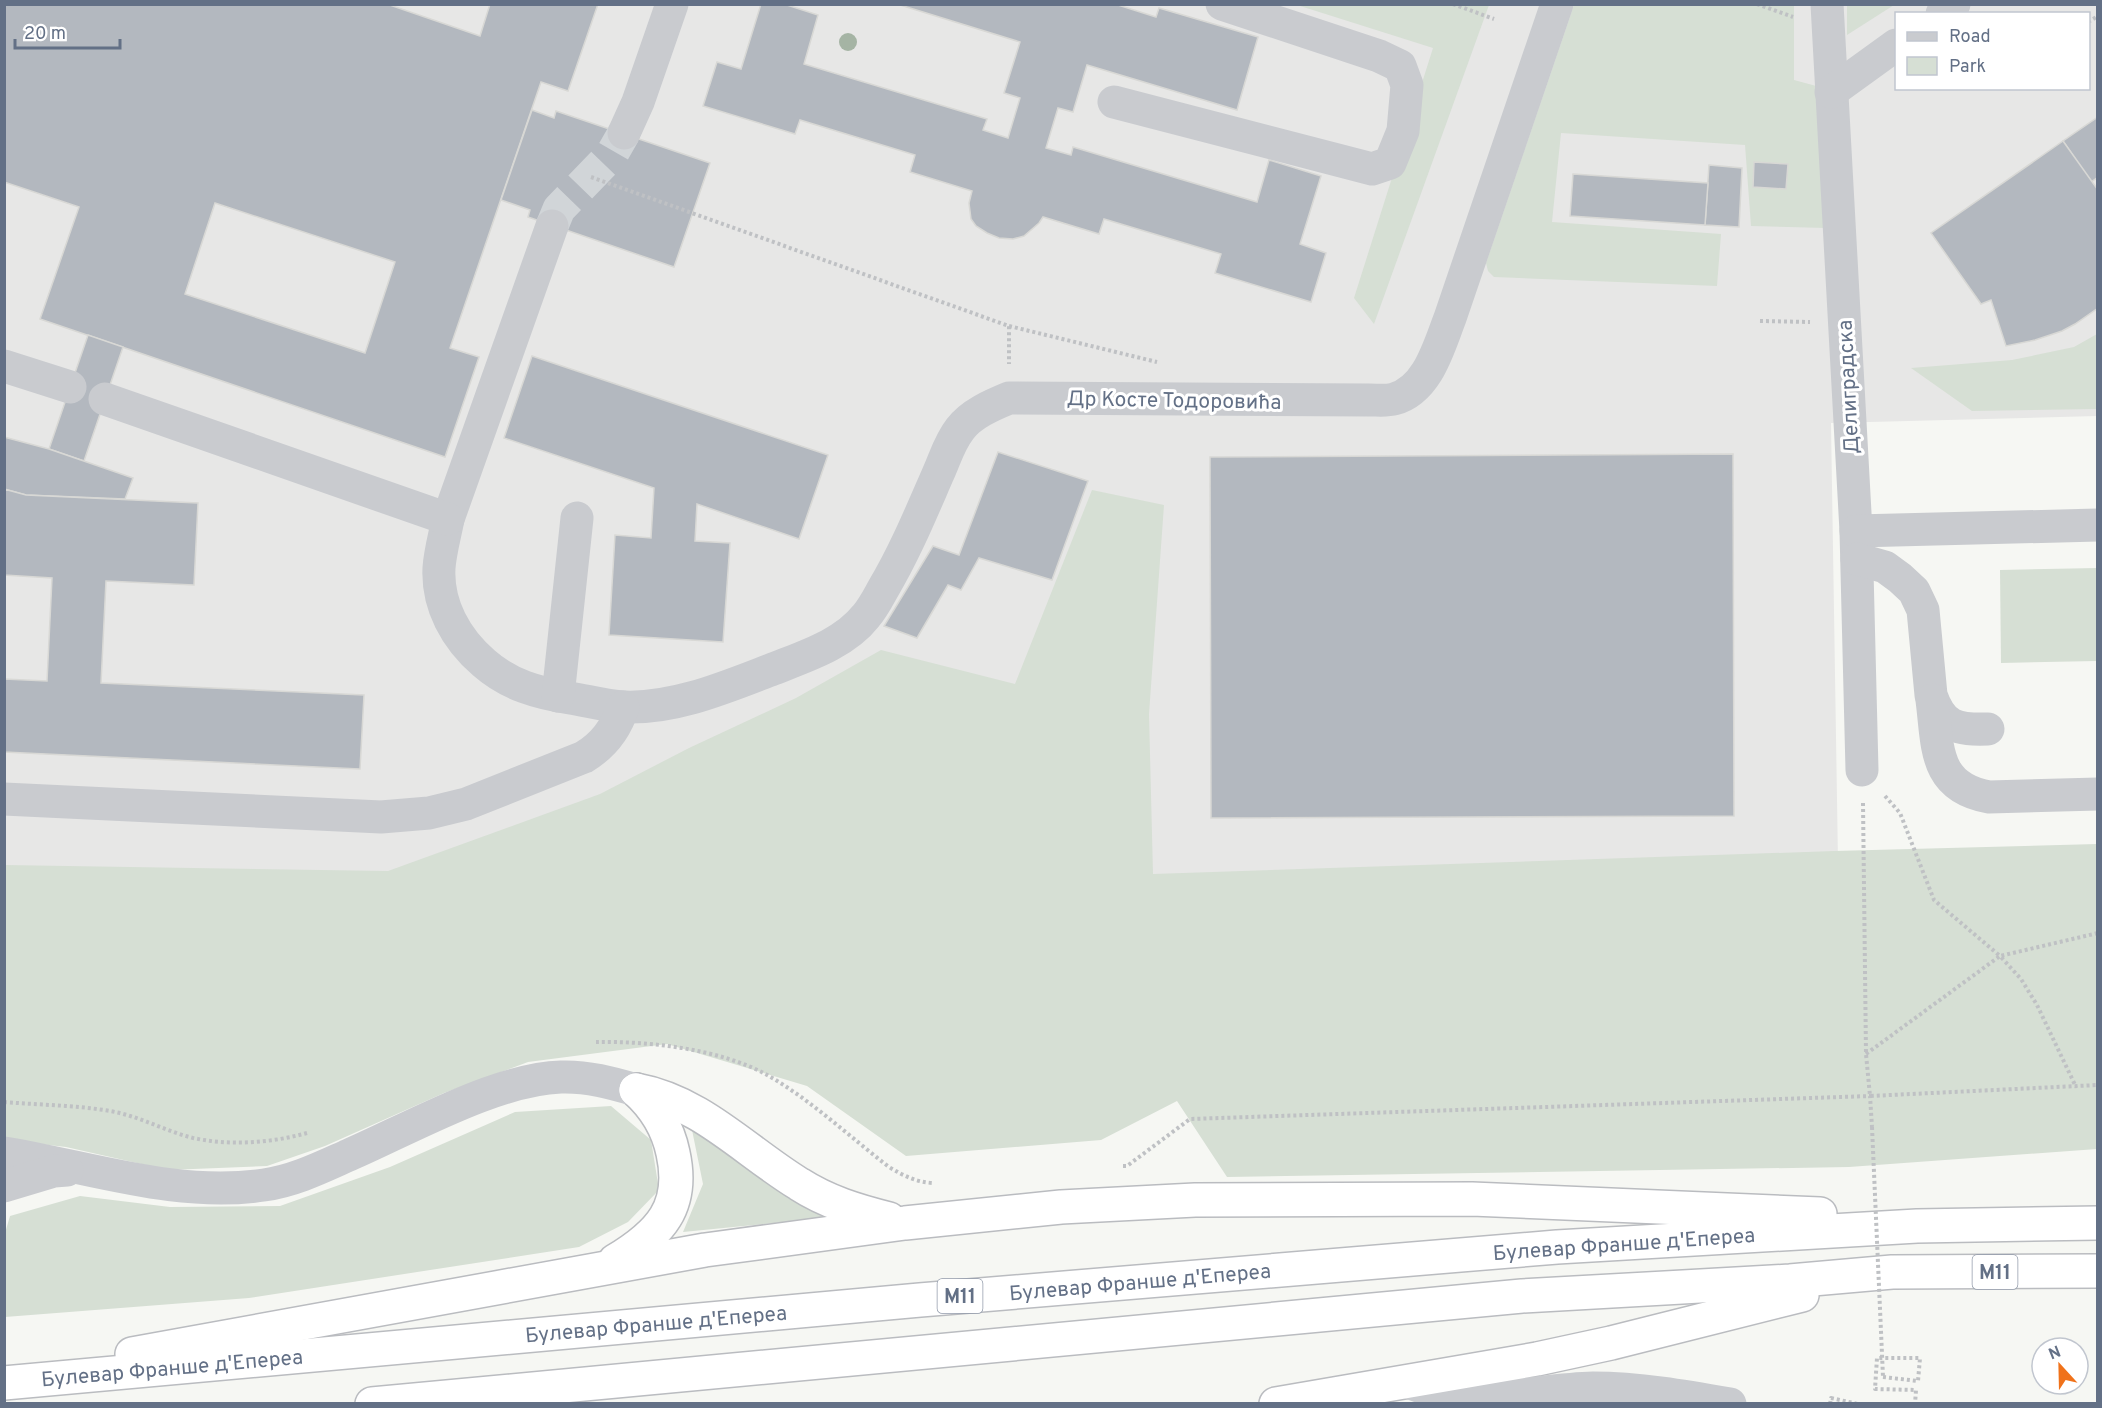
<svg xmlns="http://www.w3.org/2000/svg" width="2102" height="1408" font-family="Overpass,sans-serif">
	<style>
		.built { fill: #e7e7e6; fill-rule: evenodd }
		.green { fill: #d6dfd4 }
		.building { fill: #b3b8bf; stroke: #d8d8d5; stroke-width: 1.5; fill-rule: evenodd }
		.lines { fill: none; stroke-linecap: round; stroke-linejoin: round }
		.minor-tunnel { stroke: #d1d5d8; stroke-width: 33; stroke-dasharray: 33 16; stroke-linecap: butt }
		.highway-casing { stroke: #babcc0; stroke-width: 36 }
		.path { stroke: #bfc1c4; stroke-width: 4; stroke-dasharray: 3 3; stroke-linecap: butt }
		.minor { stroke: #c9cbcf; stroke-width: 33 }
		.highway { stroke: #fff; stroke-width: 33 }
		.path-bridge { stroke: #bfc1c4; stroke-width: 4; stroke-dasharray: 3 3; stroke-linecap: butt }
		.tree { fill: #a5b4a4 }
		.labels { text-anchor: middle; stroke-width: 6; stroke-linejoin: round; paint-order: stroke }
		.shield { fill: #fff; stroke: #929baa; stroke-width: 1.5 }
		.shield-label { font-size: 20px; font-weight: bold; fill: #637086 }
		.street-label { font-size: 21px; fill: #637086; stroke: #fff }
	</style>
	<rect width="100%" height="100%" fill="#f6f7f3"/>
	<path class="built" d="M5,5H2097V416L1831,423L1838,862L396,891L5,884ZM1896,14H2088V88H1896Z"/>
	<g class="green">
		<polygon points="1847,4 1894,4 1894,5 1847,35"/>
		<polygon points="1297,5 1489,5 1374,324 1354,298 1433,48"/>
		<polygon points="1574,5 1794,5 1794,80 1820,87 1826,228 1751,226 1745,145 1561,133 1552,222 1721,234 1717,286 1494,277 1488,271 1486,263"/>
		<polygon points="2097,334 2097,409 1972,411 1911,368 2012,360 2074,347"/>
		<polygon points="1092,490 1164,505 1149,714 1153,874 1834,851 2097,844 2097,1149 1849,1167 1227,1177 1177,1101 1101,1140 906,1156 807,1086 667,1044 528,1062 444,1093 325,1146 267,1166 168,1170 66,1147 5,1140 5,865 388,871 600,794 689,748 796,698 881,650 1015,684"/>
		<polygon points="2097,568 2097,661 2001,663 2000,570"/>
		<polygon points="611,1106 651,1140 659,1190 628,1222 579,1247 249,1298 5,1317 5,1233 10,1216 80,1196 170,1207 280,1206 390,1167 515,1112"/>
		<polygon points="691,1125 723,1150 824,1218 683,1232 703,1184"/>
	</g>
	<g class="building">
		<path d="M4,4H387L480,36L490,4H598L568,91L541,82L450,348L479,357L445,457L40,319L79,207L4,182ZM215,203L395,262L365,353L185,294Z"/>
		<polygon points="761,4 784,4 818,15 804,64 987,119 983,130 1008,138 1020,98 1004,93 1020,42 897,4 1115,4 1156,17 1159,8 1258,37 1237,110 1087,65 1073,112 1058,108 1046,148 1071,155 1073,147 1257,202 1269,160 1321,176 1300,244 1326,253 1311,302 1215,273 1221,254 1104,219 1099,234 1043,217 1039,223 1024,236 1013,239 999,238 987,233 976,226 971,219 969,203 972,191 910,172 915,155 800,120 795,134 703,106 717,62 741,69"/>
		<polygon points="532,110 554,118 556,111 710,163 674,267 528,217 530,210 501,200"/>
		<polygon points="2098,117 2098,177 2091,182 2063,141"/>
		<polygon points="2063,141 2098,190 2098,308 2075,324 2062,331 2035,340 2006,346 1991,300 1981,304 1931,233"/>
		<polygon points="1754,162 1788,164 1786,189 1753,187"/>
		<polygon points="1709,165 1742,168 1739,227 1705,225"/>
		<polygon points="1573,174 1708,183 1705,225 1570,216"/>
		<polygon points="88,335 123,347 84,461 49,449"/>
		<polygon points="532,356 828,455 799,539 697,504 695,541 730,543 723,642 609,635 615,535 651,538 654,488 504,438"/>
		<polygon points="4,437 49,449 133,478 125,499 26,495 4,489"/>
		<polygon points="998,452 1088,481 1052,580 979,558 961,590 948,585 917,638 884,626 933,546 959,555"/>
		<polygon points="1733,454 1734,816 1211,818 1210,457"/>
		<polygon points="4,489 26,495 198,503 194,585 106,581 101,683 364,695 360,769 4,752 4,679 47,681 52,578 4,575"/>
	</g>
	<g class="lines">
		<polyline class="minor-tunnel" points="552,226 559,209 612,154 624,133"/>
		<defs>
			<g id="highway">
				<path d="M636,1090C701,1102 745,1151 799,1184C827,1202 857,1211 889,1219"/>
				<path d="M615,1261C660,1234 685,1207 673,1153C668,1129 655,1107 636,1090"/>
				<polyline points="132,1354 705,1250 905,1223 1061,1207 1195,1200 1472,1199 1820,1214"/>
				<polyline points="4,1383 920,1300 1557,1247 1917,1226 2098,1223"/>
				<polyline points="372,1404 1522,1296 1790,1281 1892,1272 2098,1271"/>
				<polyline points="1276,1404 1537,1359 1611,1343 1802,1295"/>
			</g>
		</defs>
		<use href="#highway" class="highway-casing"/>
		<g class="path">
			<polyline points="1453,4 1494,19"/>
			<polyline points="1757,4 1793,17"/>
			<polyline points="2088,22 2098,16"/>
			<polyline points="591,177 1009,326 1009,364"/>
			<polyline points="1760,321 1810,322"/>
			<polyline points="1009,326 1157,362"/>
			<polyline points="1885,796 1900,813 1934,900 2000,956 2098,933"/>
			<polyline points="1863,803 1866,1054 1870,1096 2098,1085"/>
			<path d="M596,1042C649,1041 722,1049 769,1076C812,1101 850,1137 889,1167C904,1176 916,1182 933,1183"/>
			<polyline points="1866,1054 2000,956 2021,979 2037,1005 2076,1087"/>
			<path d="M4,1102C39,1105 75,1105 110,1111C139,1116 165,1131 193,1138C230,1146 271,1143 307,1133"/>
			<polyline points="1123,1166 1127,1166 1190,1119 1870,1096 1872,1127"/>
			<polyline points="1883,1377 1918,1381 1920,1358 1877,1358 1875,1389 1916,1390 1915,1404"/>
			<polyline points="1830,1404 1831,1398 1858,1404"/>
		</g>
		<g class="minor">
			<polyline points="1827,4 1856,531 1862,770"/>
			<polyline points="1942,14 1954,4"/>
			<polyline points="1831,92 1896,45"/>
			<polyline points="1114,102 1372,169 1390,163 1403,131 1407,85 1400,66 1379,56 1222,4"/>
			<polyline points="624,133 638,102 672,4"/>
			<path d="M552,226L448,519C445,535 440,552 439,568C437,605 456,639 484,663C509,685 538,693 570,698C588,701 606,706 624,707C675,709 726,687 773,669C806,656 844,644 866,616C873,608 878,598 883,589C905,552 921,513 938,474C945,459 949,443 960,429C971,414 992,405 1009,398L1370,400C1378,400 1387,401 1394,399C1428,390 1439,346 1450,318L1557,4"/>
			<polyline points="4,366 70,387"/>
			<polyline points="105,399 448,519"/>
			<polyline points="1856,531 2098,525"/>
			<path d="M1857,559L1885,567L1900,578L1914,591L1923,610L1931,695C1942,727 1957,730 1988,729"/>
			<polyline points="558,696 577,518"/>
			<path d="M1932,700C1938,746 1933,787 1989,797L2098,794"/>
			<path d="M4,799L381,817L429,813L466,804L584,757C604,745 616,729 623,707"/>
			<path d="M4,1153C90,1167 177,1198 264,1185C294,1181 322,1167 349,1155C409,1129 496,1079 561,1077C587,1076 612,1083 636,1090"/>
			<polyline points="4,1186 54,1171 67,1170"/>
			<path d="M1408,1382C1426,1389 1445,1397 1465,1397C1508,1399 1551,1389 1593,1388C1639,1388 1685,1396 1730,1404"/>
		</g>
		<use href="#highway" class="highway"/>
		<polyline class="path-bridge" points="1872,1127 1883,1377"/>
	</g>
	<circle class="tree" cx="848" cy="42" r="9"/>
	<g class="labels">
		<g class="shield">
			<rect x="1972.5" y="1255" width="45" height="34" rx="4.5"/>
			<rect x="937.5" y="1279" width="45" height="34" rx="4.5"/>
		</g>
		<g class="shield-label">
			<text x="1995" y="1279">M11</text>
			<text x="960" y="1303">M11</text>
		</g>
		<g class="street-label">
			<text transform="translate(1848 387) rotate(-93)" y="7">Делиградска</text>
			<text transform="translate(1174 400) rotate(1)" y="7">Др Косте Тодоровића</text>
			<text transform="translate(1624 1244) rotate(-4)" y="7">Булевар Франше д'Епереа</text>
			<text transform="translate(1140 1282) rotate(-5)" y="7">Булевар Франше д'Епереа</text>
			<text transform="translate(656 1324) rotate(-5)" y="7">Булевар Франше д'Епереа</text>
			<text transform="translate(172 1368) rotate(-5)" y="7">Булевар Франше д'Епереа</text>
		</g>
	</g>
	<rect width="2102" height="1408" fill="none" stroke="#637086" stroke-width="12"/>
	<rect x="1895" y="12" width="195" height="78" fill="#ffffff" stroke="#c1c6cf" stroke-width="1.5"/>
	<rect x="1907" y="32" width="30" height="9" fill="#c9cbcf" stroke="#c1c6cf" stroke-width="1.5"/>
	<text x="1949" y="42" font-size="18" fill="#637086">Road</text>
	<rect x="1907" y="57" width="30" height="18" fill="#d6dfd4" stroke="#c1c6cf" stroke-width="1.5"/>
	<text x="1949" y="72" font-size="18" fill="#637086">Park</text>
	<g transform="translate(2060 1366) rotate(338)"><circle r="28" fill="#ffffff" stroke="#c1c6cf" stroke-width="1.5"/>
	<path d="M0-4.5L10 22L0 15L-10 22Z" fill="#f0721a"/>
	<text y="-9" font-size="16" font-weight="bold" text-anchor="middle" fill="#637086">N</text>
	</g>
	<path d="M15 39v9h105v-9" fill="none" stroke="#637086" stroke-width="3"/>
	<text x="24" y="39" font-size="18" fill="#637086" stroke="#ffffff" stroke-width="4.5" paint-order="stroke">20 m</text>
</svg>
